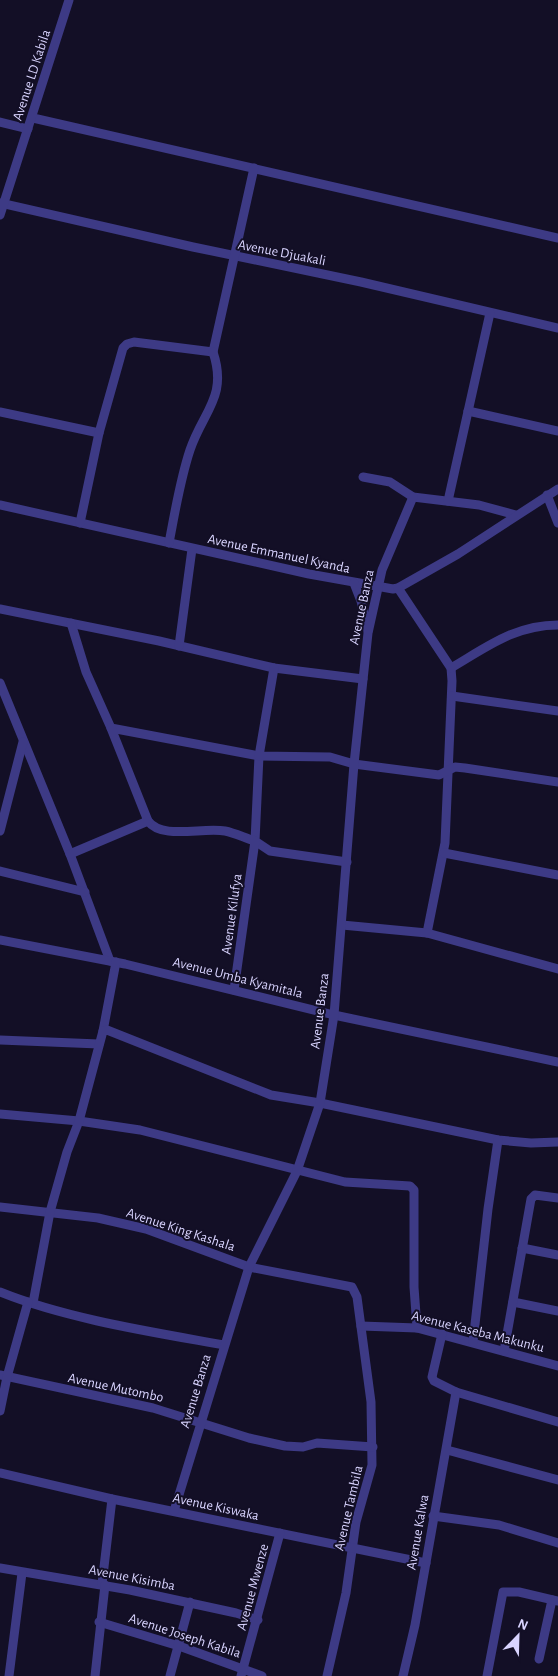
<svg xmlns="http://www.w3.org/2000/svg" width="558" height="1676" font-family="'Alegreya Sans',sans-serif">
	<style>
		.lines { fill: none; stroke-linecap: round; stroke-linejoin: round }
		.minor { stroke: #3d3a85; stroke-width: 9 }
		.labels { text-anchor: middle; stroke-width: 4; stroke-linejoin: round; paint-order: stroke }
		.street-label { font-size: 14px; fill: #d9d4ff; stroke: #130f26 }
	</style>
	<rect width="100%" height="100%" fill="#130f26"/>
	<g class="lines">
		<g class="minor">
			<polyline points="33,118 558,238"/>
			<polyline points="0,122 28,129"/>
			<polyline points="0,203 193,247 361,282 558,328"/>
			<polyline points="0,215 69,0"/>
			<polyline points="468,411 558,431"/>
			<polyline points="0,412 99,433"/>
			<polyline points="363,477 390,482 413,497 479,505 516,515"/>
			<polyline points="547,495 558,523"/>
			<polyline points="448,501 490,313"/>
			<polyline points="0,505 309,574 393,589 398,588 458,554 558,489"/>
			<polyline points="80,523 99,433 123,348 127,344 134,342 213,352 254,168"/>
			<path d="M169,543C175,512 180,480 190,450C203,411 228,397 213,352"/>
			<polyline points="354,583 361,601 368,631"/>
			<polyline points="398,588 451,668 452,681 445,843 427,933"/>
			<polyline points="0,609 159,641 274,668 363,679"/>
			<polyline points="71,623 86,672 111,728 259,756 255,841 270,851 347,862"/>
			<polyline points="179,646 192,549"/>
			<polyline points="274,668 259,756 330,757 354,764 439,775 455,767 465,768 558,782"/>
			<path d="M451,668C487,647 515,625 558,625"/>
			<polyline points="0,683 70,854 110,961"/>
			<polyline points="452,696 558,711"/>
			<path d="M148,821C162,840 202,827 225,831C235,833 245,838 255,841L234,990"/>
			<polyline points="0,831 23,742"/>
			<polyline points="444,853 558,875"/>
			<polyline points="70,854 148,821 111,728"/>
			<polyline points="0,871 85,892"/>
			<polyline points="342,925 427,933 558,969"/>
			<polyline points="0,940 125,964 334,1015 558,1062"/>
			<polyline points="103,1031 116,962"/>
			<polyline points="0,1040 99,1044"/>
			<polyline points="0,1114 79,1121 140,1130 345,1182 410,1186 414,1190 414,1287 417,1328"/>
			<polyline points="0,1207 98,1218 146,1229 249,1267 352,1287 357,1297 371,1402 372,1465 356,1522 346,1593 327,1676"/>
			<polyline points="522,1248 558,1255"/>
			<path d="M0,1292C67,1319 152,1332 224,1345"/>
			<polyline points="513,1302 558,1311"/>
			<polyline points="33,1303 50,1212 67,1152 79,1121 103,1031 107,1030 271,1095 320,1103 498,1140 531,1143 558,1142"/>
			<polyline points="361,1326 417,1328 558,1366"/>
			<polyline points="442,1334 432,1377 434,1381 456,1392 558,1422"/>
			<polyline points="473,1342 488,1209 498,1140"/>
			<polyline points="504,1351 531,1199 535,1195 558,1198"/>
			<polyline points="0,1375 153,1408 249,1438 285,1446 303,1447 317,1443 373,1447"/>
			<polyline points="0,1411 7,1377 28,1302"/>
			<polyline points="447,1450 558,1480"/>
			<polyline points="0,1473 112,1499 426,1563"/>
			<polyline points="174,1511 249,1267 297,1171 320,1103 334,1015 354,764 368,633 382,570 413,497"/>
			<polyline points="433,1516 499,1525 558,1543"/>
			<polyline points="0,1568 130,1590 236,1613 258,1620"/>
			<polyline points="102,1584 112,1499"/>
			<polyline points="99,1622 179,1646 262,1676"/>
			<polyline points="539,1659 552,1600"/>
			<polyline points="9,1676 22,1573"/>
			<polyline points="95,1676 105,1585"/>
			<polyline points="170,1676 190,1602"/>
			<polyline points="241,1676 280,1533"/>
			<polyline points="403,1676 415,1625 456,1392"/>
			<polyline points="487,1676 503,1592 519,1592 558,1601"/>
		</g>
	</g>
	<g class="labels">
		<g class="street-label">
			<text transform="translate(31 75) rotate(-72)" y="5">Avenue LD Kabila</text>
			<text transform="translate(282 252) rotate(11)" y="5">Avenue Djuakali</text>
			<text transform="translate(279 553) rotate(12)" y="5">Avenue Emmanuel Kyanda</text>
			<text transform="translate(361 607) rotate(-78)" y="5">Avenue Banza</text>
			<text transform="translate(231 914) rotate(-82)" y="5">Avenue Kilufya</text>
			<text transform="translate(238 977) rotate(14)" y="5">Avenue Umba Kyamitala</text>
			<text transform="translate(319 1011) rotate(-83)" y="5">Avenue Banza</text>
			<text transform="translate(181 1229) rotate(18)" y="5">Avenue King Kashala</text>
			<text transform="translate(478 1331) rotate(14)" y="5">Avenue Kaseba Makunku</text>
			<text transform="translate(116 1387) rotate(12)" y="5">Avenue Mutombo</text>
			<text transform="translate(195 1391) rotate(-73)" y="5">Avenue Banza</text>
			<text transform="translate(216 1506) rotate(12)" y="5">Avenue Kiswaka</text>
			<text transform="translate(348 1508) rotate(-77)" y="5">Avenue Tambila</text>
			<text transform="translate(417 1532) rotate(-80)" y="5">Avenue Kalwa</text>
			<text transform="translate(132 1577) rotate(11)" y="5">Avenue Kisimba</text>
			<text transform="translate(252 1587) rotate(-75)" y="5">Avenue Mwenze</text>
			<text transform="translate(185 1635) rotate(18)" y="5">Avenue Joseph Kabila</text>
		</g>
	</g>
	<g transform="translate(518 1636) rotate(23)" stroke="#130f26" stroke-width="4" paint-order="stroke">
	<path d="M0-4L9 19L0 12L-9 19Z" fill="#d9d4ff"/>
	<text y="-8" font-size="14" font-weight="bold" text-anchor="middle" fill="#d9d4ff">N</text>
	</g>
</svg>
